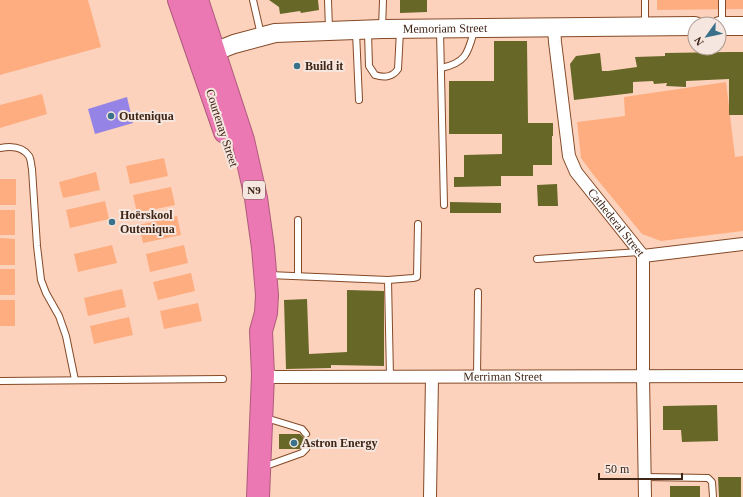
<svg xmlns="http://www.w3.org/2000/svg" width="743" height="497" font-family="'Times New Roman',serif">
	<style>
		.green { fill: #fead80 }
		.water { fill: #9583e6 }
		.building { fill: #676828 }
		.lines { fill: none; stroke-linecap: round; stroke-linejoin: round }
		.lane-casing { stroke: #854a27; stroke-width: 8 }
		.street-casing { stroke: #854a27; stroke-width: 14 }
		.secondary-casing { stroke: #854a27; stroke-width: 20 }
		.highway-casing { stroke: #af5b7c; stroke-width: 24 }
		.lane { stroke: #fff; stroke-width: 6 }
		.street { stroke: #fff; stroke-width: 12 }
		.secondary { stroke: #fff; stroke-width: 18 }
		.highway { stroke: #ec78b3; stroke-width: 22 }
		.poi-dot { fill: #39718b; stroke: #f5e6df; stroke-width: 1.5 }
		.labels { text-anchor: middle; stroke-width: 4; stroke-linejoin: round; paint-order: stroke }
		.shield { fill: #f5e6df; stroke: #765f52; stroke-width: 1 }
		.shield-label { font-size: 11px; font-weight: bold; fill: #3f2516 }
		.street-label { font-size: 12px; fill: #3f2516; stroke: #f5e6df }
		.poi-label { font-size: 12px; font-weight: bold; fill: #3f2516; stroke: #f5e6df; text-anchor: start }
	</style>
	<rect width="100%" height="100%" fill="#fcd2bc"/>
	<g class="green">
		<polygon points="0,0 88,0 101,47 0,75"/>
		<polygon points="657,0 743,0 743,9 657,10"/>
		<polygon points="726,82 735,157 743,156 743,231 661,241 642,234 592,173 581,158 577,122 625,116 624,97"/>
		<polygon points="42,94 47,114 0,128 0,105"/>
		<polygon points="164,158 168,176 130,184 126,166"/>
		<polygon points="96,172 100,190 63,198 59,182"/>
		<rect x="0" y="179" width="16" height="26"/>
		<polygon points="171,187 175,205 137,213 133,195"/>
		<polygon points="105,201 109,219 70,228 66,210"/>
		<rect x="0" y="210" width="15" height="25"/>
		<polygon points="177,216 181,235 143,243 139,225"/>
		<polygon points="0,238 15,239 15,265 0,265"/>
		<polygon points="112,245 117,263 78,272 74,254"/>
		<polygon points="184,245 188,263 150,272 146,254"/>
		<rect x="0" y="269" width="15" height="26"/>
		<polygon points="191,273 195,291 158,300 153,282"/>
		<polygon points="122,289 126,307 88,316 84,298"/>
		<rect x="0" y="300" width="15" height="26"/>
		<polygon points="198,303 202,321 164,329 160,311"/>
		<polygon points="129,317 133,335 94,344 90,326"/>
	</g>
	<polygon class="water" points="127,97 133,123 95,134 88,109"/>
	<g class="building">
		<polygon points="269,0 318,0 319,10 301,13 300,11 280,14 279,7"/>
		<polygon points="400,0 427,0 427,12 400,13"/>
		<polygon points="494,41 527,41 528,123 553,123 553,136 552,136 552,165 533,165 533,176 501,176 501,186 454,187 454,177 464,177 464,155 502,154 502,134 449,134 449,81 494,81"/>
		<polygon points="728,52 743,52 743,115 729,115 729,79 686,81 686,87 666,86 667,83 654,84 653,81 633,82 633,93 574,100 570,64 576,56 600,53 602,71 608,71 637,67 635,57 665,56 665,53"/>
		<polygon points="557,184 558,206 538,206 537,185"/>
		<polygon points="450,202 501,203 501,213 450,213"/>
		<polygon points="347,290 384,291 384,366 331,365 331,368 286,369 284,300 307,299 309,354 347,352"/>
		<polygon points="717,405 718,441 682,442 681,430 663,430 663,406"/>
		<polygon points="279,434 300,434 304,438 308,438 308,445 304,445 300,449 279,449"/>
		<polygon points="718,477 741,477 741,497 719,497"/>
		<rect x="670" y="486" width="30" height="11"/>
	</g>
	<g class="lines">
		<defs>
			<g id="lane">
				<polyline points="253,0 261,35"/>
				<polyline points="328,0 329,29"/>
				<polyline points="722,24 722,0"/>
				<polyline points="645,25 645,0"/>
				<polyline points="382,28 383,0"/>
				<polyline points="440,31 444,205"/>
				<polyline points="356,32 359,100"/>
				<path d="M368,32L369,66L375,75C384,78 393,77 398,69L400,31"/>
				<path d="M441,68C466,63 468,53 474,31"/>
				<path d="M0,148C11,146 22,146 29,156C31,159 31,165 32,169L37,246L41,280L46,293L59,316L66,336L75,380"/>
				<polyline points="298,220 298,276"/>
				<polyline points="537,259 639,252"/>
				<polyline points="269,275 388,280 390,377"/>
				<polyline points="388,280 413,278 417,277 418,224"/>
				<polyline points="477,377 478,292"/>
				<polyline points="0,381 223,379"/>
				<polyline points="266,418 302,429 306,434"/>
				<polyline points="263,467 302,453 306,449"/>
				<polyline points="645,477 708,478 712,482 713,497"/>
			</g>
			<g id="street">
				<path id="s1" d="M554,27L555,42L569,156L576,172L643,256V377L645,497"/>
				<polyline points="643,256 743,244"/>
				<path id="s2" d="M263,375L274,377L743,376"/>
				<polyline points="430,497 432,377"/>
			</g>
			<g id="secondary">
				<polyline points="719,26 743,26"/>
				<path id="s3" d="M201,57L234,44L275,33L382,29L695,26"/>
			</g>
			<g id="highway">
				<polyline points="179,0 225,132"/>
				<polyline points="197,0 243,140 256,198 263,248 267,295 266,313 261,331 263,375 258,497"/>
			</g>
		</defs>
		<use href="#lane" class="lane-casing"/>
		<use href="#street" class="street-casing"/>
		<use href="#secondary" class="secondary-casing"/>
		<use href="#highway" class="highway-casing"/>
		<use href="#lane" class="lane"/>
		<use href="#street" class="street"/>
		<use href="#secondary" class="secondary"/>
		<use href="#highway" class="highway"/>
	</g>
	<g class="poi-dot">
		<circle cx="297" cy="66" r="4"/>
		<circle cx="111" cy="116" r="4"/>
		<circle cx="112" cy="222" r="4"/>
		<circle cx="294" cy="443" r="4"/>
	</g>
	<g class="labels">
		<rect class="shield" x="243" y="181" width="22" height="18" rx="3"/>
		<g class="shield-label">
			<text x="254" y="194">N9</text>
		</g>
		<g class="street-label">
			<text dy="4" stroke="none"><textPath href="#s3" startOffset="248">Memoriam Street</textPath></text>
			<text transform="translate(222 128) rotate(72)" y="4">Courtenay Street</text>
			<text dy="4" stroke="none"><textPath href="#s1" startOffset="212">Cathederal Street</textPath></text>
			<text dy="4" stroke="none"><textPath href="#s2" startOffset="240">Merriman Street</textPath></text>
		</g>
		<g class="poi-label">
			<text x="305" y="70">Build it</text>
			<text x="119" y="120">Outeniqua</text>
			<text x="120" y="219">Hoërskool<tspan x="120" dy="14">Outeniqua</tspan></text>
			<text x="302" y="447">Astron Energy</text>
		</g>
	</g>
	<g transform="translate(707 36) rotate(237)"><circle r="19" fill="#f5e6df" stroke="#ac998f"/>
	<path d="M0-3L7 15L0 10L-7 15Z" fill="#39718b"/>
	<text y="-6" font-size="11" font-weight="bold" text-anchor="middle" fill="#3f2516">N</text>
	</g>
	<path d="M599 473v6h83v-6" fill="none" stroke="#3f2516" stroke-width="2"/>
	<text x="605" y="473" font-size="12" fill="#3f2516" stroke="#f5e6df" stroke-width="3" paint-order="stroke">50 m</text>
</svg>
